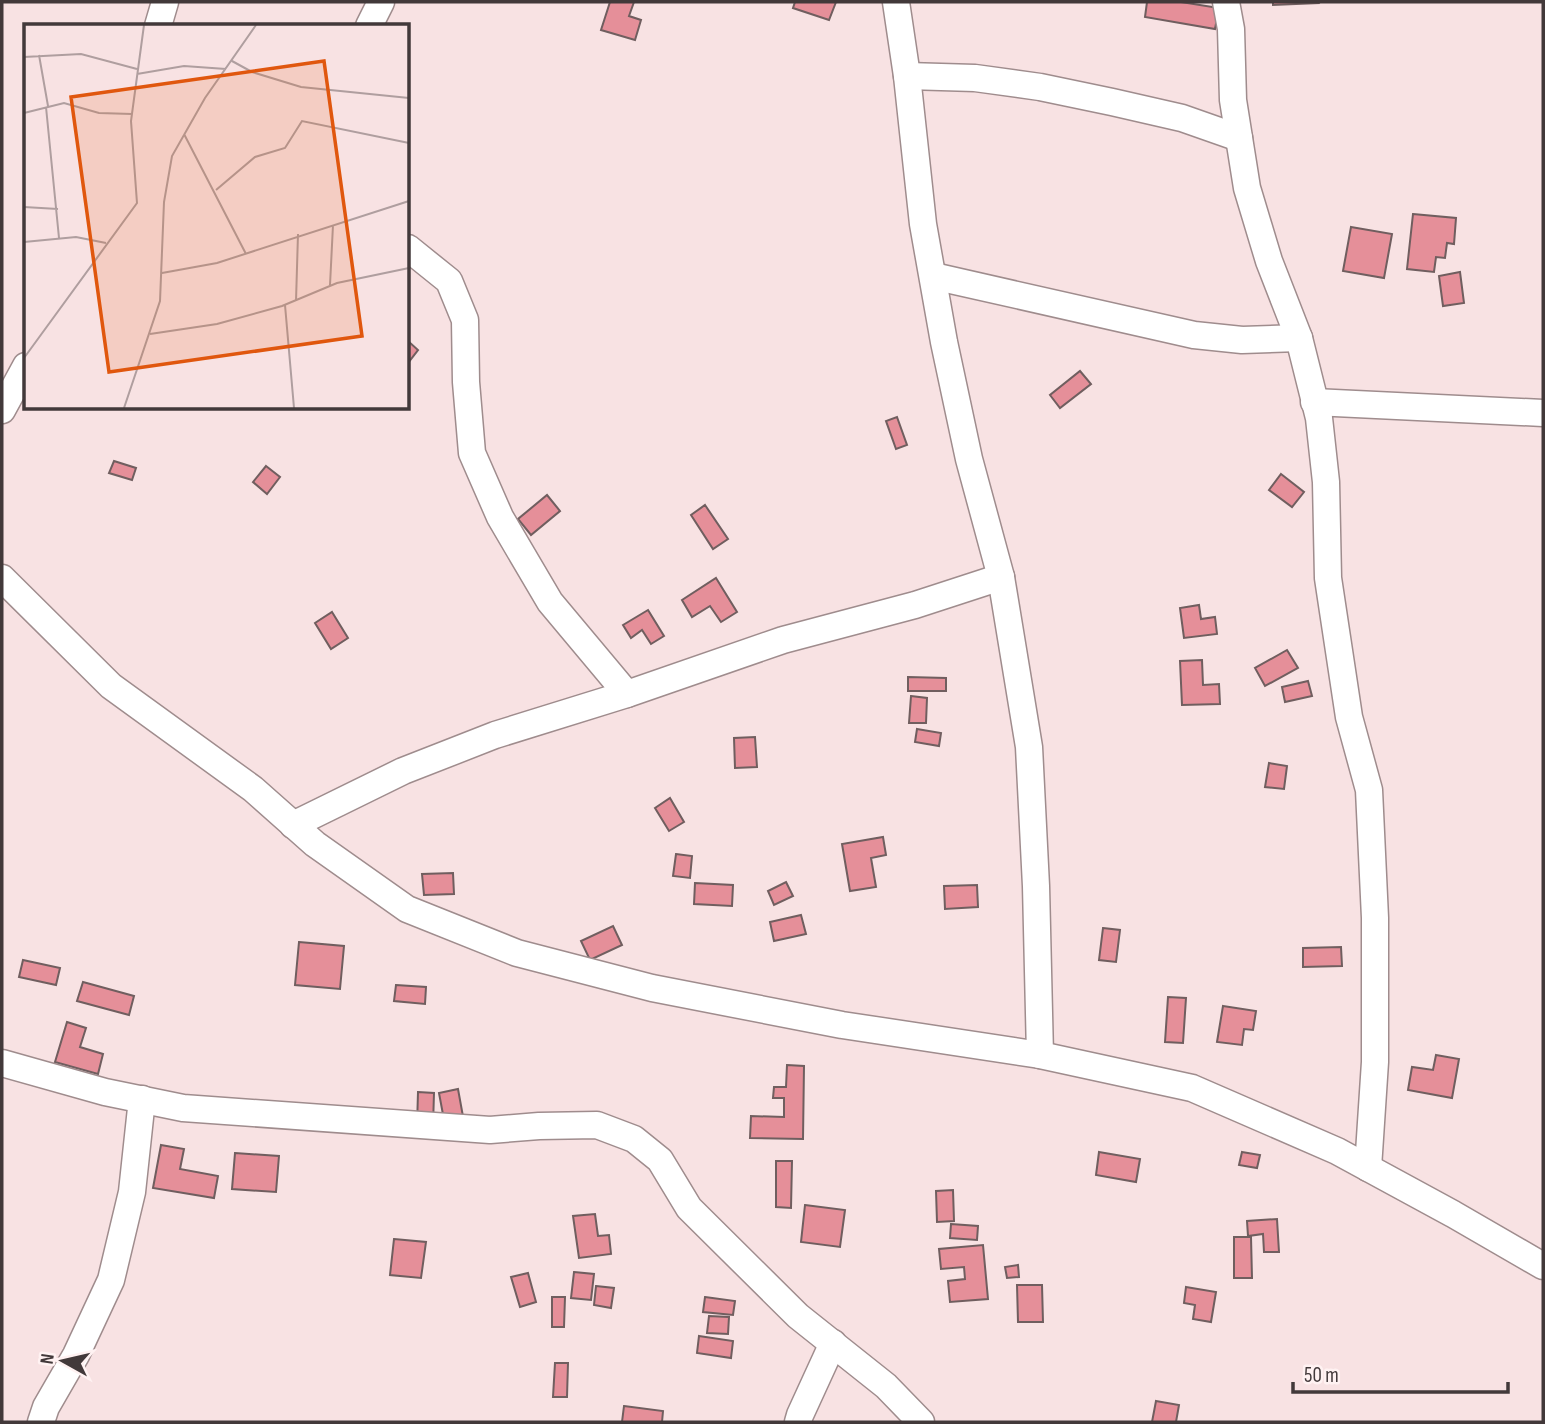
<svg xmlns="http://www.w3.org/2000/svg" width="1545" height="1424" font-family="'Sofia Sans Condensed',sans-serif">
	<style>
		.building { fill: #e58f99; stroke: #705e5f; stroke-width: 2 }
		.lines { fill: none; stroke-linecap: round; stroke-linejoin: round }
		.street-casing { stroke: #9f8c8d; stroke-width: 29 }
		.street { stroke: #fff; stroke-width: 26 }
		.inset-road { fill: none; stroke: #af9e9f; stroke-width: 2 }
		.view { fill: #e0570e; fill-opacity: 0.15; stroke: #e0570e; stroke-width: 3.5 }
		.inset-edge { fill: none; stroke: #42393a; stroke-width: 3.5 }
	</style>
	<rect width="100%" height="100%" fill="#f8e2e3"/>
	<g class="building">
		<polygon points="610,2 634,2 629,16 641,20 635,40 601,30"/>
		<polygon points="795,2 836,2 829,20 793,8"/>
		<polygon points="1147,2 1181,2 1219,8 1215,29 1145,17"/>
		<polygon points="1273,2 1317,2 1318,3 1273,5"/>
		<polygon points="1413,214 1456,218 1454,244 1447,243 1445,258 1436,257 1434,272 1407,269"/>
		<polygon points="1351,227 1392,234 1384,278 1343,271"/>
		<polygon points="1460,272 1464,303 1443,306 1439,276"/>
		<polygon points="408,341 418,350 408,363"/>
		<polygon points="1080,371 1091,384 1060,408 1050,395"/>
		<polygon points="897,417 907,445 896,449 886,421"/>
		<polygon points="114,461 136,468 132,480 109,473"/>
		<polygon points="266,466 280,477 267,494 253,482"/>
		<polygon points="1281,474 1304,492 1292,507 1269,490"/>
		<polygon points="547,495 560,511 531,535 518,519"/>
		<polygon points="705,505 728,539 713,549 691,515"/>
		<polygon points="716,578 737,612 721,622 710,606 692,617 682,600"/>
		<polygon points="1199,605 1201,619 1215,617 1217,634 1184,638 1180,608"/>
		<polygon points="648,610 664,636 651,644 642,630 631,638 623,625"/>
		<polygon points="332,612 348,638 331,649 315,623"/>
		<polygon points="1287,650 1298,668 1265,686 1255,668"/>
		<polygon points="1202,660 1203,685 1219,684 1220,704 1182,705 1180,661"/>
		<polygon points="908,677 946,678 946,691 908,691"/>
		<polygon points="1308,681 1312,696 1285,702 1282,687"/>
		<polygon points="911,696 927,698 926,723 909,723"/>
		<polygon points="917,729 941,733 939,746 915,742"/>
		<polygon points="755,737 757,767 735,768 734,738"/>
		<polygon points="1269,763 1287,766 1284,789 1265,787"/>
		<polygon points="670,798 684,822 669,831 655,808"/>
		<polygon points="883,837 886,855 871,858 876,887 850,891 842,844"/>
		<polygon points="676,854 692,856 690,878 673,876"/>
		<polygon points="453,873 454,894 424,895 422,874"/>
		<polygon points="786,882 793,896 774,905 768,891"/>
		<polygon points="695,883 733,885 732,906 694,904"/>
		<polygon points="977,885 978,907 945,909 944,886"/>
		<polygon points="801,915 806,934 774,941 770,922"/>
		<polygon points="613,926 622,945 590,960 581,941"/>
		<polygon points="1103,928 1120,930 1116,962 1099,960"/>
		<polygon points="299,942 344,946 340,989 295,985"/>
		<polygon points="1341,947 1342,966 1303,967 1303,948"/>
		<polygon points="23,960 60,968 56,985 19,977"/>
		<polygon points="83,982 134,996 129,1015 77,1001"/>
		<polygon points="396,985 426,987 425,1004 394,1001"/>
		<polygon points="1168,997 1186,998 1183,1043 1165,1042"/>
		<polygon points="1223,1006 1256,1011 1253,1030 1244,1029 1242,1045 1217,1042"/>
		<polygon points="67,1022 86,1028 80,1047 103,1054 98,1074 55,1062"/>
		<polygon points="1436,1055 1459,1059 1452,1098 1408,1090 1412,1067 1433,1070"/>
		<polygon points="787,1065 804,1066 803,1139 750,1138 751,1116 784,1117 784,1098 773,1098 774,1087 786,1087"/>
		<polygon points="458,1089 466,1133 447,1136 439,1093"/>
		<polygon points="418,1092 434,1093 433,1126 417,1126"/>
		<polygon points="161,1145 184,1149 180,1169 218,1176 214,1198 153,1188"/>
		<polygon points="1099,1152 1140,1159 1136,1182 1096,1175"/>
		<polygon points="1242,1152 1260,1155 1257,1168 1239,1165"/>
		<polygon points="235,1153 279,1156 276,1192 232,1189"/>
		<polygon points="776,1161 792,1161 791,1208 776,1207"/>
		<polygon points="953,1190 954,1221 937,1222 936,1191"/>
		<polygon points="805,1205 845,1210 840,1247 801,1242"/>
		<polygon points="595,1214 598,1236 609,1235 611,1254 579,1258 573,1216"/>
		<polygon points="1277,1219 1279,1252 1264,1252 1263,1234 1248,1236 1247,1221"/>
		<polygon points="951,1224 978,1226 977,1240 950,1238"/>
		<polygon points="1234,1237 1251,1237 1252,1278 1234,1278"/>
		<polygon points="394,1239 426,1242 421,1278 390,1275"/>
		<polygon points="983,1245 988,1299 950,1302 948,1281 965,1279 964,1267 941,1269 939,1249"/>
		<polygon points="1018,1265 1019,1277 1007,1278 1005,1267"/>
		<polygon points="574,1272 594,1274 591,1300 571,1298"/>
		<polygon points="528,1273 536,1302 520,1307 511,1277"/>
		<polygon points="1017,1285 1042,1285 1043,1322 1018,1322"/>
		<polygon points="596,1286 614,1288 611,1308 594,1305"/>
		<polygon points="1186,1287 1216,1292 1211,1322 1193,1319 1195,1305 1184,1303"/>
		<polygon points="552,1297 565,1297 564,1327 552,1327"/>
		<polygon points="705,1297 735,1301 733,1315 703,1312"/>
		<polygon points="709,1316 729,1317 728,1334 707,1333"/>
		<polygon points="699,1336 733,1341 731,1358 697,1353"/>
		<polygon points="555,1363 568,1363 567,1397 553,1397"/>
		<polygon points="1156,1401 1179,1405 1176,1422 1152,1422"/>
		<polygon points="624,1406 663,1411 662,1422 622,1422"/>
	</g>
	<g class="lines">
		<defs>
			<g id="street">
				<polyline points="896,2 907,76 923,224 944,342 969,459 1001,577 1029,747 1036,886 1040,1055"/>
				<polyline points="1226,2 1231,29 1233,100 1247,188 1269,261 1299,338 1319,418 1326,482 1328,578 1349,717 1369,790 1375,918 1375,1062 1368,1168"/>
				<polyline points="158,26 165,2"/>
				<polyline points="369,26 381,2"/>
				<polyline points="907,76 975,78 1040,87 1112,102 1182,118 1239,138"/>
				<polyline points="408,248 449,281 465,320 466,382 472,453 500,517 550,602 627,694"/>
				<polyline points="933,276 1194,335 1242,340 1299,338"/>
				<polyline points="1314,402 1543,413"/>
				<polyline points="2,410 26,366"/>
				<polyline points="2,578 111,686 253,789 315,844 407,909 517,953 652,988 842,1025 1040,1055 1192,1088 1337,1151 1453,1214 1543,1266"/>
				<polyline points="293,825 403,771 495,735 627,694 783,640 915,605 1001,577"/>
				<polyline points="2,1063 105,1092 183,1108 490,1130 539,1126 597,1125 634,1139 660,1160 689,1208 798,1316 886,1386 921,1422"/>
				<polyline points="41,1422 46,1407 76,1355 111,1280 132,1192 142,1099"/>
				<polyline points="798,1422 800,1415 833,1343"/>
			</g>
		</defs>
		<use href="#street" class="street-casing"/>
		<use href="#street" class="street"/>
	</g>
	<g transform="translate(24 24)">
		<rect width="385" height="385" fill="#f8e2e3"/>
		<path class="inset-road" d="M15,31L24,82M0,33L57,30L113,45M208,37L228,48L277,63L385,74M113,50L160,42L202,45M22,83L35,214M0,89L40,79L75,89L108,90M160,110L222,230M192,166L231,133L261,124L278,97L385,119M0,183L34,185M0,218L52,213L82,219M138,249L193,239L385,177M306,261L309,201M272,277L274,210M261,281L270,384M126,310L193,300L258,282L313,259L385,244M0,334L113,179L107,97L120,1M100,384L136,277L140,178L148,132L181,74L232,1"/>
		<path class="view" d="M300,37L338,312L85,348L47,73Z"/>
		<rect width="385" height="385" class="inset-edge"/>
	</g>
	<rect width="1545" height="1424" fill="none" stroke="#42393a" stroke-width="7"/>
	<g transform="translate(63 1361) rotate(278)" stroke="#fff2f2" stroke-width="5" paint-order="stroke">
	<path d="M0-5L12 26L0 18L-12 26Z" fill="#42393a"/>
	<text y="-10" font-size="19" font-weight="bold" text-anchor="middle" fill="#42393a">N</text>
	</g>
	<path d="M1293 1382v10h215v-10" fill="none" stroke="#42393a" stroke-width="3.5"/>
	<text x="1304" y="1382" font-size="21" fill="#42393a" stroke="#fff2f2" stroke-width="5" paint-order="stroke">50 m</text>
</svg>
